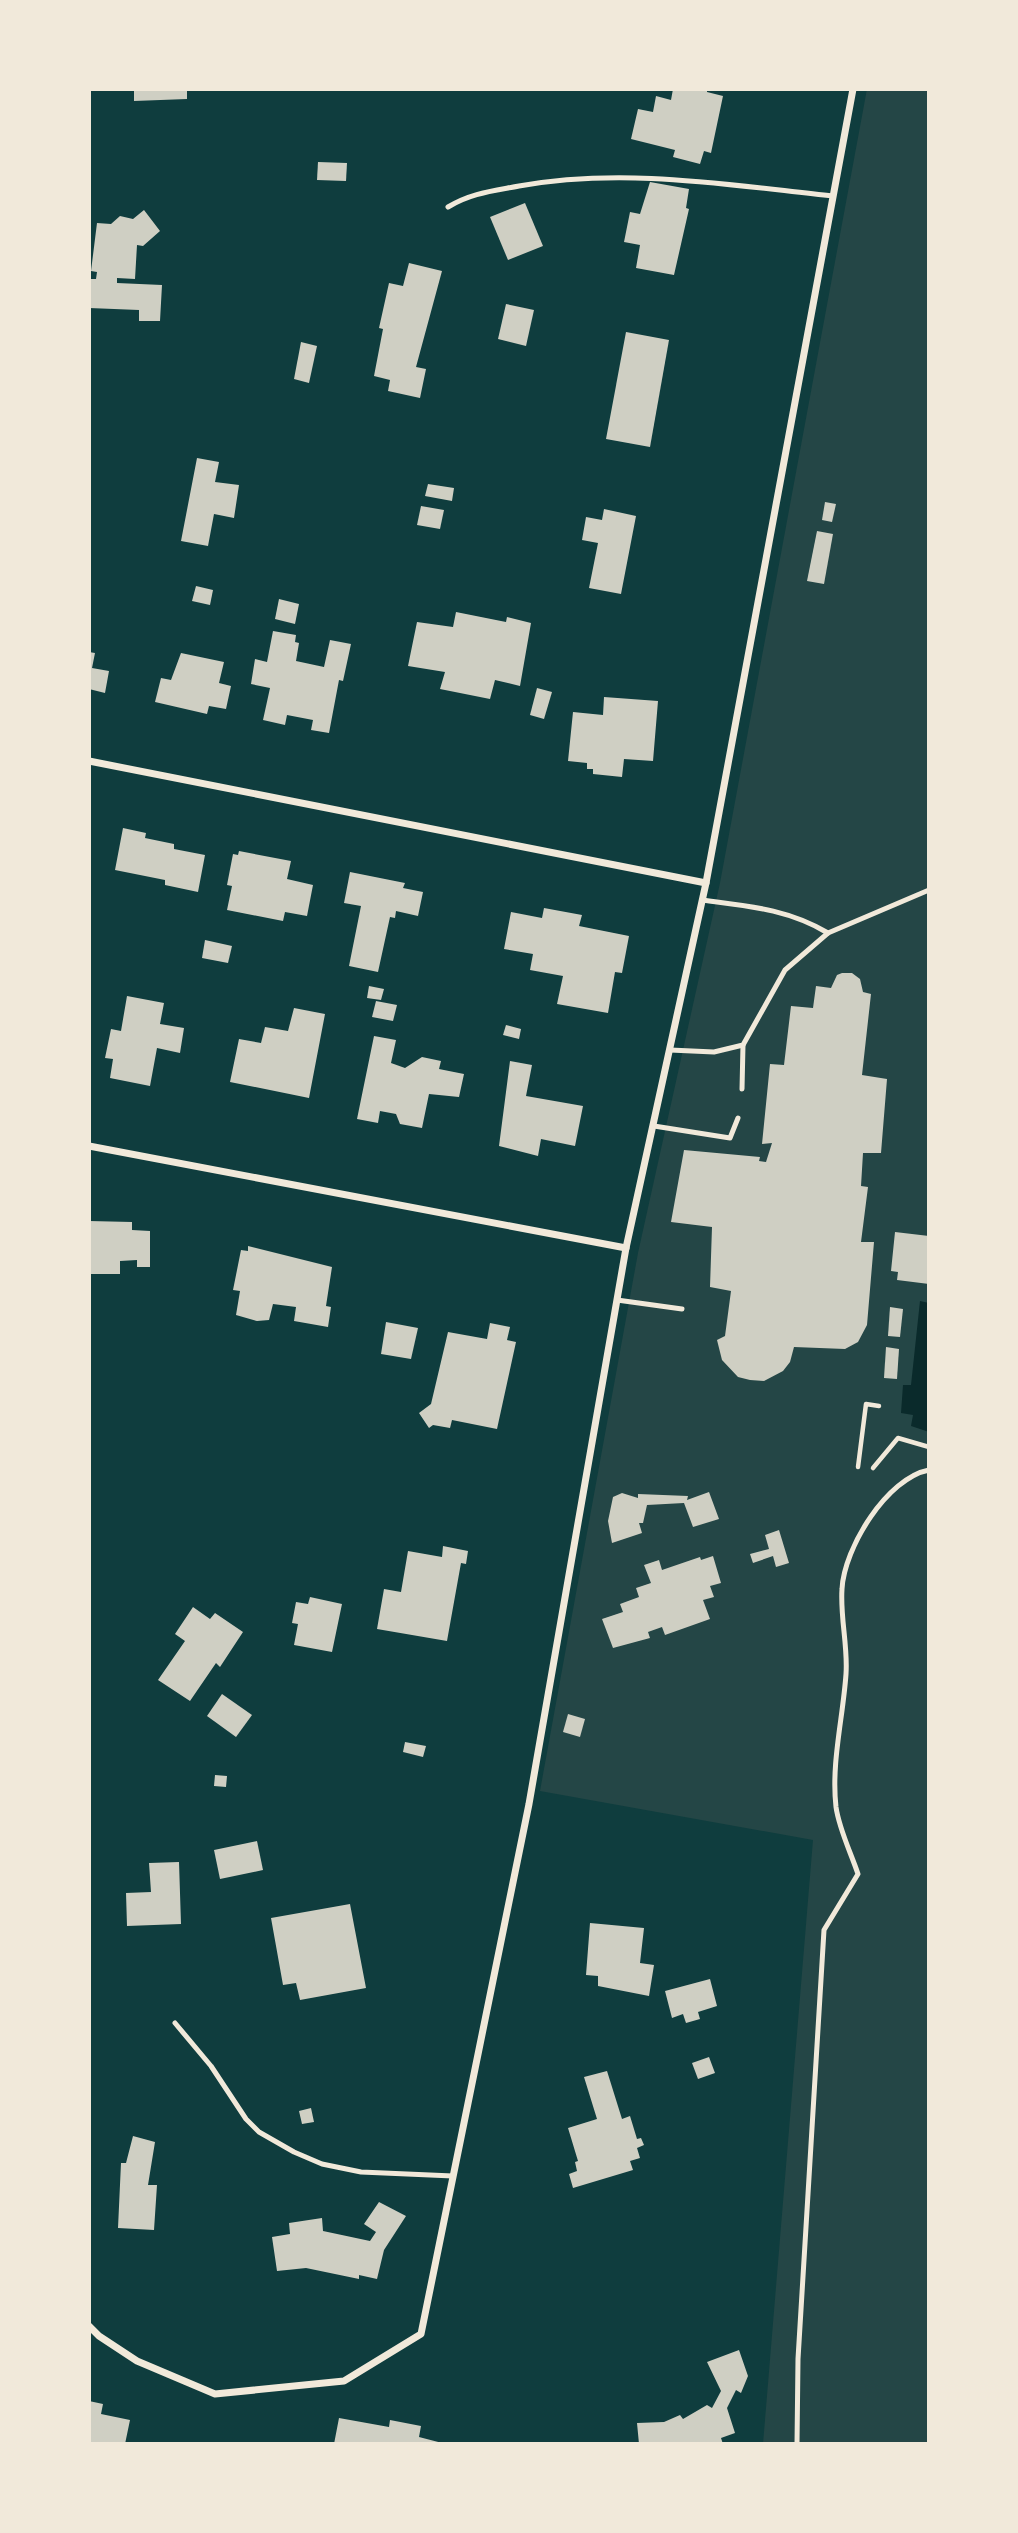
<svg xmlns="http://www.w3.org/2000/svg" width="1018" height="2533" font-family="Commissioner,sans-serif">
	<style>
		.green { fill: #244646 }
		.water { fill: #0a2a2b }
		.building { fill: #cfcfc3 }
		.lines { fill: none; stroke-linecap: round; stroke-linejoin: round }
		.path { stroke: #f1e9da; stroke-width: 4.5 }
		.service { stroke: #f1e9da; stroke-width: 5 }
		.minor { stroke: #f1e9da; stroke-width: 7 }
	</style>
	<rect width="100%" height="100%" fill="#0f3d3e"/>
	<polygon class="green" points="867,89 929,89 929,2444 763,2444 813,1840 540,1791 638,1253 720,883"/>
	<polygon class="water" points="920,1301 929,1303 929,1432 911,1426 913,1415 901,1413 903,1385 911,1385"/>
	<g class="building">
		<polygon points="134,89 187,89 187,99 134,101"/>
		<polygon points="673,89 707,89 707,92 723,96 711,153 704,151 700,164 673,157 675,150 631,139 638,109 653,112 656,96 671,100"/>
		<polygon points="318,162 347,163 346,181 317,180"/>
		<polygon points="650,182 689,189 686,208 689,209 674,275 636,268 640,245 624,242 630,212 640,214"/>
		<polygon points="525,203 543,246 508,260 490,217"/>
		<polygon points="144,210 160,231 143,246 137,245 135,279 117,278 117,283 162,285 160,321 139,321 139,310 89,308 89,279 96,279 97,272 91,271 97,223 111,224 120,216 133,219"/>
		<polygon points="409,263 442,271 416,367 426,369 420,398 388,391 390,380 374,376 383,329 379,328 389,283 403,286"/>
		<polygon points="506,304 534,310 526,346 498,339"/>
		<polygon points="626,332 669,340 650,447 606,439"/>
		<polygon points="301,342 317,346 309,383 294,379"/>
		<polygon points="197,458 219,462 215,482 239,485 234,518 214,514 208,546 181,541"/>
		<polygon points="428,484 454,488 452,501 425,496"/>
		<polygon points="825,502 836,504 832,522 822,520"/>
		<polygon points="421,506 444,510 440,529 417,525"/>
		<polygon points="604,509 636,516 621,594 589,588 598,543 582,540 586,517 602,520"/>
		<polygon points="817,531 833,534 824,584 807,581"/>
		<polygon points="196,586 213,590 210,605 192,601"/>
		<polygon points="279,599 299,604 295,624 275,619"/>
		<polygon points="456,612 506,622 507,617 531,623 520,686 495,680 490,699 440,689 445,672 408,666 417,622 453,627"/>
		<polygon points="273,631 296,635 295,642 299,643 296,661 324,667 330,640 351,644 343,681 339,680 329,733 311,730 313,720 287,715 285,725 263,720 270,688 251,684 255,659 267,662"/>
		<polygon points="89,652 95,653 92,668 109,671 105,693 89,689"/>
		<polygon points="181,653 224,662 219,683 231,686 226,709 209,706 207,714 155,702 161,678 171,680"/>
		<polygon points="537,688 552,692 544,719 530,715"/>
		<polygon points="604,697 658,701 653,761 624,759 622,777 593,774 593,769 587,769 587,763 568,761 573,712 603,715"/>
		<polygon points="123,828 146,833 145,838 174,844 174,849 205,855 198,892 165,885 165,880 115,870"/>
		<polygon points="239,851 291,861 287,879 313,885 307,916 285,912 283,921 227,910 232,886 227,885 233,854 238,855"/>
		<polygon points="350,872 405,883 403,888 423,892 418,916 396,911 395,918 390,917 378,972 349,966 361,906 344,903"/>
		<polygon points="544,908 582,915 579,926 629,936 622,973 615,972 608,1013 557,1004 563,976 530,970 533,954 504,949 511,912 542,918"/>
		<polygon points="205,940 232,946 228,963 202,958"/>
		<polygon points="842,973 852,973 860,979 863,992 871,994 862,1075 887,1079 881,1153 863,1153 861,1186 868,1187 861,1242 874,1242 867,1325 858,1342 845,1349 794,1347 790,1362 783,1371 764,1381 750,1380 738,1377 722,1360 717,1340 725,1336 731,1291 710,1287 712,1227 671,1222 684,1150 760,1157 759,1161 766,1162 772,1143 762,1144 770,1064 784,1065 791,1006 813,1008 816,986 831,988 837,975"/>
		<polygon points="369,986 384,989 381,1000 367,998"/>
		<polygon points="127,996 164,1003 160,1024 184,1028 180,1053 157,1048 150,1086 110,1078 113,1059 105,1058 111,1029 121,1031"/>
		<polygon points="376,1001 397,1005 393,1021 372,1017"/>
		<polygon points="294,1008 325,1014 309,1098 230,1082 239,1039 261,1043 265,1027 288,1031"/>
		<polygon points="506,1025 521,1029 519,1039 503,1035"/>
		<polygon points="374,1036 396,1040 391,1063 405,1068 422,1057 441,1061 439,1069 464,1074 459,1097 429,1094 422,1128 400,1124 396,1114 380,1111 378,1123 357,1119"/>
		<polygon points="510,1061 532,1065 526,1096 583,1106 575,1146 541,1139 538,1156 499,1146"/>
		<polygon points="89,1221 132,1222 132,1230 150,1231 150,1267 137,1267 137,1260 120,1261 120,1274 90,1274"/>
		<polygon points="895,1232 929,1236 929,1284 897,1280 898,1272 891,1271"/>
		<polygon points="248,1246 332,1267 326,1306 331,1307 328,1327 294,1321 296,1307 273,1304 269,1320 257,1321 236,1315 240,1291 233,1290 241,1250 248,1251"/>
		<polygon points="890,1307 903,1309 900,1337 888,1336"/>
		<polygon points="386,1322 418,1328 411,1359 381,1354"/>
		<polygon points="490,1323 510,1327 507,1340 516,1342 497,1429 452,1420 450,1428 433,1425 429,1428 419,1413 431,1404 448,1332 487,1339"/>
		<polygon points="886,1347 899,1349 897,1379 884,1378"/>
		<polygon points="709,1492 719,1519 693,1527 684,1503 647,1505 643,1523 639,1523 642,1533 612,1543 608,1521 613,1497 622,1493 638,1498 638,1494 688,1496 687,1500"/>
		<polygon points="779,1530 789,1563 776,1567 773,1556 753,1563 750,1554 769,1549 765,1535"/>
		<polygon points="443,1546 468,1551 466,1564 461,1563 447,1641 377,1629 384,1589 401,1592 408,1551 442,1557"/>
		<polygon points="713,1556 721,1583 710,1586 714,1597 703,1600 710,1619 665,1635 662,1627 648,1632 650,1638 613,1648 602,1619 623,1612 620,1604 639,1597 636,1588 651,1583 644,1565 659,1560 662,1570 700,1557 701,1560"/>
		<polygon points="310,1597 342,1604 332,1652 294,1645 298,1624 292,1623 296,1602 308,1604"/>
		<polygon points="193,1607 210,1619 215,1613 243,1632 220,1667 216,1663 190,1701 158,1680 185,1641 175,1634"/>
		<polygon points="222,1694 252,1715 236,1737 207,1716"/>
		<polygon points="568,1714 585,1719 580,1737 563,1732"/>
		<polygon points="405,1742 426,1746 423,1757 403,1752"/>
		<polygon points="215,1775 227,1776 226,1787 214,1786"/>
		<polygon points="257,1841 263,1870 220,1879 214,1850"/>
		<polygon points="179,1862 181,1924 127,1926 126,1893 151,1892 149,1863"/>
		<polygon points="350,1904 366,1988 300,2000 296,1983 283,1985 271,1918"/>
		<polygon points="590,1923 644,1928 640,1963 654,1965 649,1996 598,1986 598,1976 586,1975"/>
		<polygon points="710,1979 717,2006 698,2012 700,2019 686,2023 683,2014 672,2018 665,1991"/>
		<polygon points="709,2057 715,2073 698,2079 692,2063"/>
		<polygon points="607,2071 622,2119 630,2116 637,2139 641,2138 644,2145 637,2148 640,2158 630,2161 633,2170 573,2188 569,2174 577,2171 575,2162 578,2161 568,2128 597,2119 584,2077"/>
		<polygon points="311,2108 314,2122 302,2124 299,2111"/>
		<polygon points="133,2136 155,2142 148,2185 157,2185 154,2230 118,2228 121,2163 126,2163"/>
		<polygon points="379,2202 406,2216 384,2250 377,2279 359,2275 359,2279 306,2268 277,2271 272,2237 290,2234 289,2223 322,2218 323,2231 370,2241 376,2232 364,2224"/>
		<polygon points="739,2350 748,2376 741,2393 736,2390 727,2408 735,2433 721,2438 723,2444 639,2444 637,2423 664,2422 680,2415 683,2419 707,2405 712,2408 721,2391 707,2362"/>
		<polygon points="89,2401 103,2404 101,2414 130,2420 125,2444 89,2444"/>
		<polygon points="339,2418 389,2427 390,2420 421,2426 419,2437 446,2444 334,2444"/>
	</g>
	<g class="lines">
		<g class="path">
			<polyline points="858,1467 866,1404 879,1406"/>
			<polyline points="873,1468 898,1438 929,1447"/>
		</g>
		<g class="service">
			<path d="M448,207C471,193 493,191 519,186C623,167 729,185 833,196"/>
			<path d="M702,900C748,906 788,909 828,933"/>
			<polyline points="670,1050 714,1052 743,1045 785,970 828,933 929,890"/>
			<polyline points="742,1089 743,1045"/>
			<polyline points="654,1126 730,1138 738,1118"/>
			<polyline points="617,1300 682,1309"/>
			<polyline points="175,2023 211,2066 246,2119 259,2132 294,2152 322,2164 361,2172 453,2176"/>
			<path d="M797,2444L798,2359L824,1930L858,1874C851,1853 839,1829 836,1807C831,1763 843,1718 846,1674C848,1646 840,1617 842,1589C844,1548 887,1478 929,1470"/>
		</g>
		<g class="minor">
			<polyline points="89,761 706,883"/>
			<polyline points="89,1146 626,1248"/>
			<polyline points="89,2326 99,2336 137,2361 215,2394 344,2381 421,2334 529,1804 626,1248 706,883 853,89"/>
		</g>
	</g>
	<rect width="1018" height="2533" fill="none" stroke="#f1e9da" stroke-width="182"/>
</svg>
